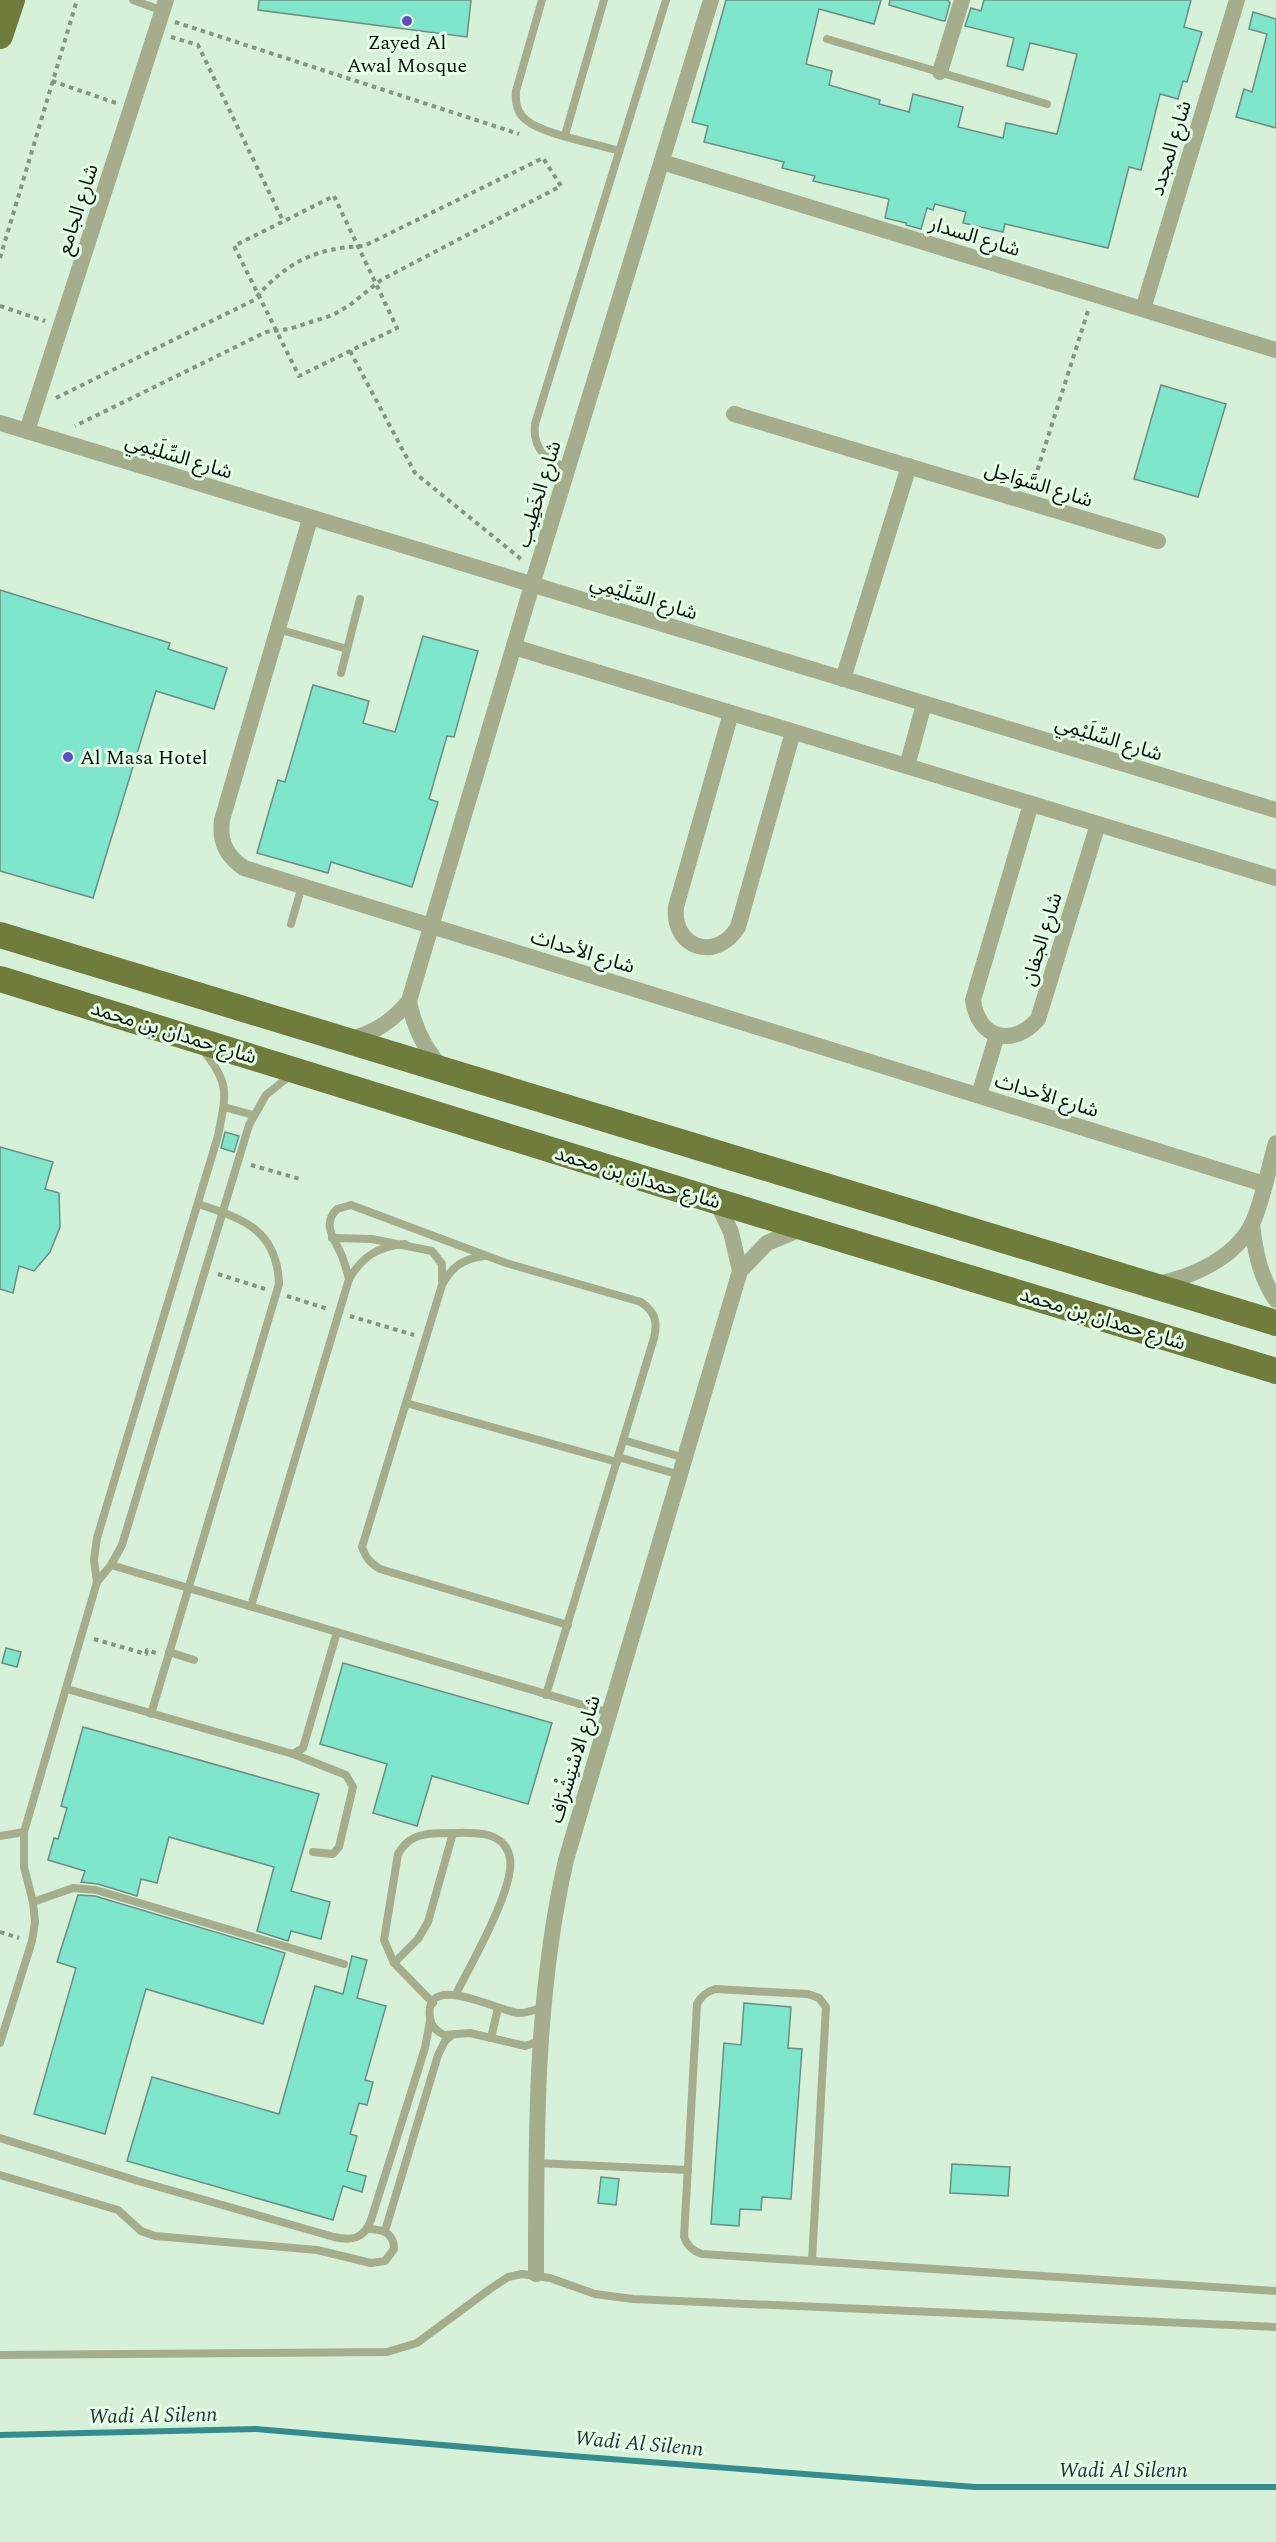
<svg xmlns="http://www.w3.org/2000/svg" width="1276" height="2542" font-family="Spectral,'Noto Sans Arabic',serif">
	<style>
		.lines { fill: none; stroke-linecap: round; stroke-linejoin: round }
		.stream { stroke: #348c8f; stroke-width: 6 }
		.building { fill: #7de6cb; stroke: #6b8e83; stroke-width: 1.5 }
		.path { stroke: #839685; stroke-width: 4; stroke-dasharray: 4.5 4.5; stroke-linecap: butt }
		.lane { stroke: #a5ae8c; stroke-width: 8 }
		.street { stroke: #a5ae8c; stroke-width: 16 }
		.primary { stroke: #6e7c3c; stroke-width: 26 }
		.poi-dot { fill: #5e4cc5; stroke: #e5fee6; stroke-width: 2 }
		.labels { text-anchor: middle; stroke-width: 6; stroke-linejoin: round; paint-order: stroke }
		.poi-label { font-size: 20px; fill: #081109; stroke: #e5fee6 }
		.street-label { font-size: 20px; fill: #081109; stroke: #e5fee6 }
		.water-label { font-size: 21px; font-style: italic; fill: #1e3335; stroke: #e5fee6 }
	</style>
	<rect width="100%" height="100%" fill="#d7f1d9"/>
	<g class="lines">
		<polyline class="stream" points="0,2435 256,2429 558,2455 975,2487 1276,2487"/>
	</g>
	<g class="building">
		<polygon points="259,0 471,0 467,37 258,10"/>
		<polygon points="726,0 881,0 874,24 819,9 806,64 832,71 829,85 880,100 879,104 909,112 913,94 963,107 958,127 1003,138 1006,123 1057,134 1077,54 1030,43 1023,70 1007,66 1014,38 965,26 971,8 981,11 984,0 1191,0 1184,27 1202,32 1187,82 1183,81 1178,99 1160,94 1141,170 1129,167 1108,248 1005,224 1003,232 963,223 966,212 935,204 933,210 927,208 921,229 906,225 906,223 885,218 889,199 813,181 815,176 782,168 784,162 704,142 708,126 692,122"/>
		<polygon points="890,0 948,0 950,3 945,21 943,21 889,5"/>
		<polygon points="1253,12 1276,19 1276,128 1236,117 1244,89 1252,92 1267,34 1249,29"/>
		<polygon points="1161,385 1226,404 1198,497 1134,479"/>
		<polygon points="0,590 170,643 168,649 227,668 214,709 156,691 93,898 0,871"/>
		<polygon points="423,636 478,651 454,737 447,736 429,799 438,802 412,887 331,862 328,873 257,853 278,780 285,782 313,685 369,701 363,723 395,732"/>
		<polygon points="225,1132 239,1136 234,1152 221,1148"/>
		<polygon points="0,1147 53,1162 45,1189 59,1193 60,1227 50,1252 34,1271 19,1266 13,1293 0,1289"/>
		<polygon points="6,1648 21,1652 17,1667 2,1663"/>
		<polygon points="343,1663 552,1723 528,1804 432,1776 417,1826 373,1813 387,1764 320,1744"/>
		<polygon points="83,1727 319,1794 291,1891 330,1902 321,1939 291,1931 288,1941 257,1931 274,1867 169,1837 157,1883 141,1879 137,1896 98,1884 81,1882 85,1871 48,1860 54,1838 58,1839 67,1808 61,1806"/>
		<polygon points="78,1895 95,1896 285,1953 263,2024 146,1989 105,2134 34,2114 76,1968 57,1962"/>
		<polygon points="352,1956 367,1960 357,1998 386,2006 365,2080 373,2082 367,2105 359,2103 350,2134 357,2136 347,2171 366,2176 362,2192 343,2186 333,2220 127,2161 152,2077 279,2114 315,1986 343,1994"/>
		<polygon points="744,2003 791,2007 788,2048 802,2049 791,2199 762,2197 761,2210 740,2209 739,2226 711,2224 724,2043 741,2045"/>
		<polygon points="952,2164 1010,2167 1008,2196 950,2193"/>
		<polygon points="601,2177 619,2179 616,2205 598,2203"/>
	</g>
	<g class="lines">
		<g class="path">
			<polyline points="175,22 519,134"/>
			<polyline points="171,37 198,45 283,221"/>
			<polyline points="52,81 116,103"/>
			<polygon points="334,196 397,328 299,376 234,246"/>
			<polyline points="0,258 77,0"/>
			<polyline points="0,306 45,321"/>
			<polyline points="350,351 415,473 521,559"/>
			<path d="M56,398L254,300C286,262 315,248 364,246L543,158L561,186L381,280L350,305L333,315L289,329L266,332L75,426"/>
			<polyline points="1032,487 1088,311"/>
			<polyline points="251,1165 300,1179"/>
			<polyline points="218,1274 265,1289"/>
			<polyline points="287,1296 328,1309"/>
			<polyline points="350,1316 414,1335"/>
			<polyline points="94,1639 146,1654 147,1650 156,1653"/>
			<polyline points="0,1932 19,1938"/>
		</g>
		<g class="lane">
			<polyline points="133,0 163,11"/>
			<path d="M542,0L516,91C515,102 517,113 526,120C542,134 597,144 619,151"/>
			<polyline points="827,39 1047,104"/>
			<polyline points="565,135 604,0"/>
			<path d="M568,469C547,459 532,450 535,424L666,0"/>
			<polyline points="278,629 347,649"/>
			<polyline points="341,673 360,599"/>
			<polyline points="291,924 302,886"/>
			<polyline points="224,1107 253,1115"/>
			<polyline points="332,1238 372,1239 432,1251 442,1264 442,1280"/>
			<path d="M484,1256C463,1259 452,1266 442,1285L362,1547C366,1558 370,1563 380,1569L568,1625"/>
			<path d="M349,1279C347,1271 345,1264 342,1256C335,1239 321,1225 337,1209L351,1205L506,1263L641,1302C655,1312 658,1321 654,1338L546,1695"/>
			<polyline points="406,1403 617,1462"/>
			<polyline points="623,1440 685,1458"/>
			<polyline points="618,1457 680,1475"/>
			<polyline points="111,1565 610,1713"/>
			<polyline points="97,1582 111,1565 122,1545 249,1125 266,1095 292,1074"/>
			<path d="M251,1606L349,1279C362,1257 378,1246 405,1244"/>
			<polyline points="169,1652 194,1660"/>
			<polyline points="67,1689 293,1754 303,1748 337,1632"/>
			<path d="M151,1714L279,1284C277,1229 243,1219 198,1204"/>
			<polyline points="293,1754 346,1775 353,1787 339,1847 333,1854 313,1852"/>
			<polyline points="0,1836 24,1832"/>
			<polyline points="33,1902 73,1888 96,1890 344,1964"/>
			<polyline points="394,1963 418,1939 428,1922 453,1833"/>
			<path d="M433,2003L394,1963L384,1940L398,1854C402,1847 406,1842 414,1838C425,1832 438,1834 450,1833C473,1833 505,1829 510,1859C515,1888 470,1966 456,1994"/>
			<polyline points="491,2038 498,2008"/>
			<path d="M542,2040L525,2046L470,2033L444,2035C436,2031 431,2026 430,2018C423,1970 498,2011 518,2013C527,2013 536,2010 544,2006"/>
			<path d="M0,2043L32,1941L35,1922L33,1902L24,1867V1832L97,1582L94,1560L97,1538L218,1136C226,1094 231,1084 202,1049"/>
			<path d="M0,2138L138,2181L334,2237C352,2241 364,2239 371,2220L425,2048L430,2021"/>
			<polyline points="536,2163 688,2170"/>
			<path d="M0,2175L118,2210L141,2231L155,2236L317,2250L371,2263L385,2261L394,2249C394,2233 383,2229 368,2229"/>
			<polyline points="385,2231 438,2055 445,2041 451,2036"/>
			<path d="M812,2261L826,2007L819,1998L808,1994L715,1989C706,1992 701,1996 697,2004L684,2237C687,2246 693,2251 702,2254L1276,2291"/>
			<polyline points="0,2355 387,2352 417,2343 490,2289 508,2277 522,2274 550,2278 595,2294 633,2299 1276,2327"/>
		</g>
		<g class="street">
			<polyline points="940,72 962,0"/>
			<polyline points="662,162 1276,350"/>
			<polyline points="1143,309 1237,0"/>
			<polyline points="734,414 1158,541"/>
			<polyline points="0,423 1276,810"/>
			<polyline points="27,431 166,0"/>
			<path d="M310,519L222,820C219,841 226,856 244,868L1264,1184"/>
			<polyline points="514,647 1276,878"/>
			<polyline points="843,679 909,466"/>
			<path d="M731,713L676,907C672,949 717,962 738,927L793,732"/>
			<polyline points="907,766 924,704"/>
			<path d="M1031,804L973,1000C978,1039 1013,1048 1038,1019L1098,824"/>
			<path d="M409,1001C414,1028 424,1049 443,1069"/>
			<path d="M347,1040C373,1034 392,1022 409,1001L532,585L711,0"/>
			<polyline points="979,1095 997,1035"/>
			<polyline points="716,1201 731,1232 740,1271"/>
			<path d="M1252,1224C1255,1251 1260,1277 1276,1300"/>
			<path d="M1157,1284C1192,1277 1235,1258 1252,1224C1262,1204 1269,1166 1276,1143"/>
			<path d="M536,2274C536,2136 535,1995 566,1860L740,1271L767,1243L803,1228"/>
		</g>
		<g class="primary">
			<polyline points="0,36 12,0"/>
			<polyline points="0,935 1276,1323"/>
			<polyline points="0,979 716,1201 1276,1371"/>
		</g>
	</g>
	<g class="poi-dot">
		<circle cx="407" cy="21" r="6"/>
		<circle cx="68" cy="757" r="6"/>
	</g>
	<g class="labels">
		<g class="poi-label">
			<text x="407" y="49">Zayed Al<tspan x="407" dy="23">Awal Mosque</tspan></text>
			<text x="80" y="764" text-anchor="start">Al Masa Hotel</text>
		</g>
		<g class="street-label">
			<text transform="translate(1170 148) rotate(-73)" y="7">شارع المجدد</text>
			<text transform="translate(77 209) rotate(-72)" y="7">شارع الجامع</text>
			<text transform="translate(975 236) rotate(17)" y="7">شارع السدار</text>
			<text transform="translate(179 456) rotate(17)" y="7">شارع السِّلَيْمِي</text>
			<text transform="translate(1039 484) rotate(17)" y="7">شارع السَّوَاحِل</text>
			<text transform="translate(538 494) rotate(-73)" y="7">شارع الخَطِيب</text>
			<text transform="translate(644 597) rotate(17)" y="7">شارع السِّلَيْمِي</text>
			<text transform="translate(1109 738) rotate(17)" y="7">شارع السِّلَيْمِي</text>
			<text transform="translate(1041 939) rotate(-73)" y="7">شارع الجفان</text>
			<text transform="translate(583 951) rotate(17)" y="7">شارع الأحداث</text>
			<text transform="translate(174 1032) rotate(17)" y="7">شارع حمدان بن محمد</text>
			<text transform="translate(1047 1095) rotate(17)" y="7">شارع الأحداث</text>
			<text transform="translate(638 1177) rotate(17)" y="7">شارع حمدان بن محمد</text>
			<text transform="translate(1103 1318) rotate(17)" y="7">شارع حمدان بن محمد</text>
			<text transform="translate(574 1759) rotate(-73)" y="7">شارع الاسْتِشْرَاف</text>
		</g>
		<g class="water-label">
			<text transform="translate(153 2415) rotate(-1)" y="7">Wadi Al Silenn</text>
			<text transform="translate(639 2443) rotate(5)" y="7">Wadi Al Silenn</text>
			<text x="1123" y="2477">Wadi Al Silenn</text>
		</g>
	</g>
</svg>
